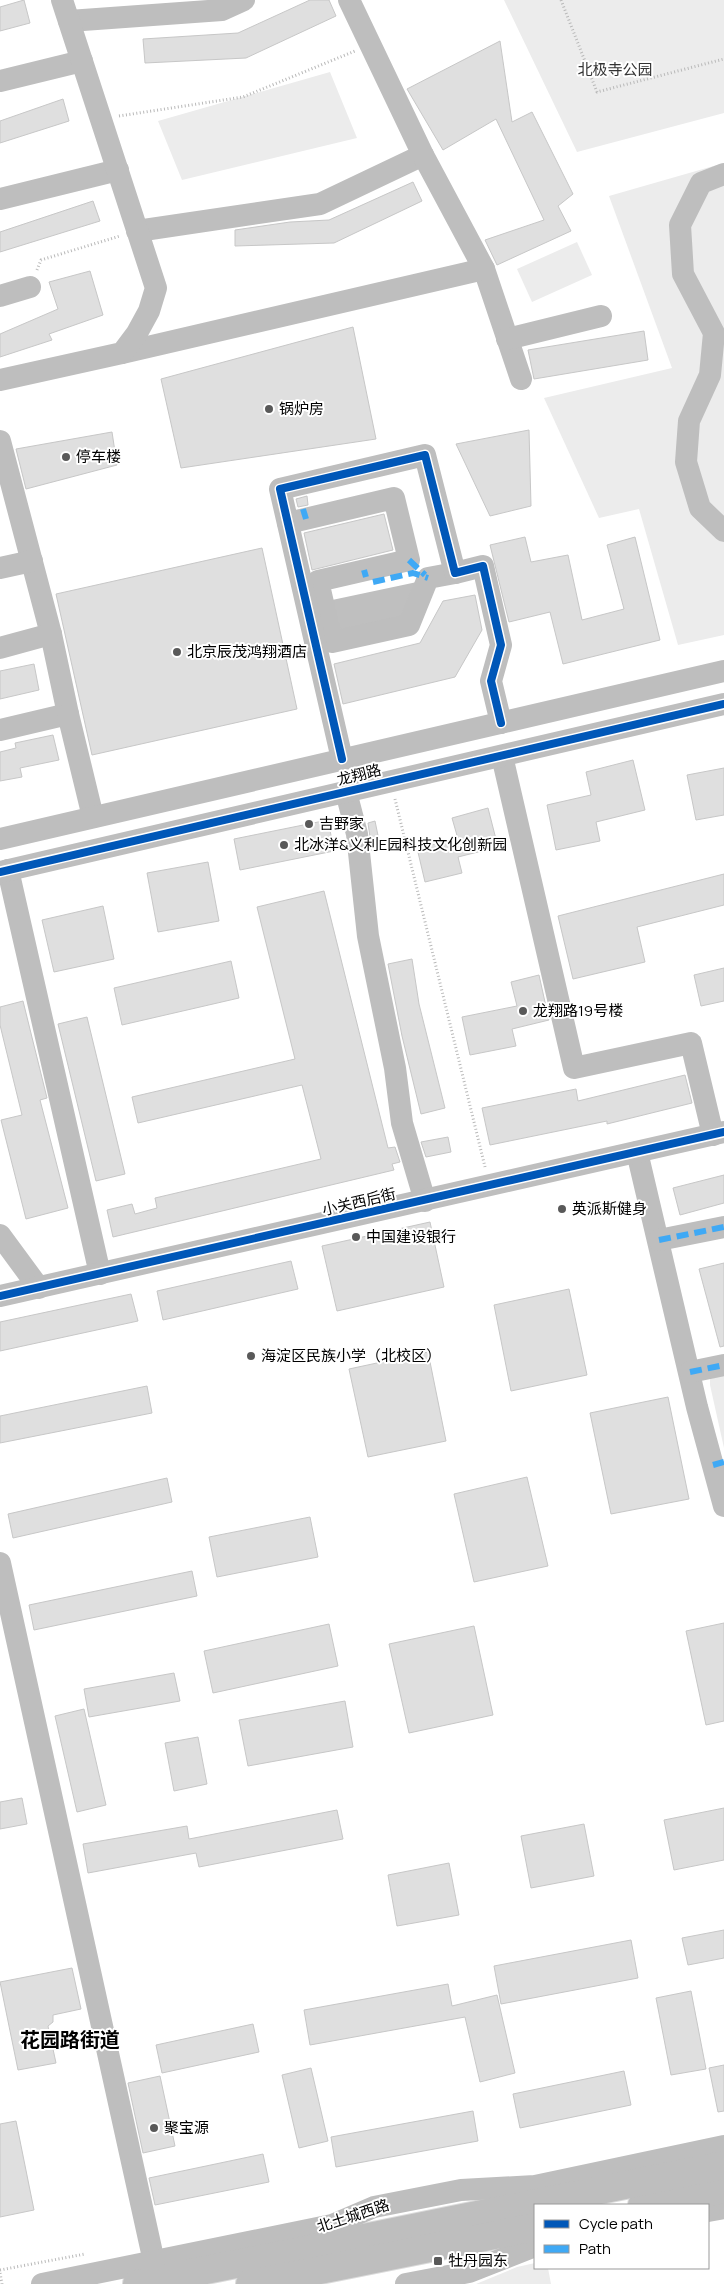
<svg xmlns="http://www.w3.org/2000/svg" width="724" height="2284" font-family="Manrope,'Noto Sans SC',sans-serif">
	<style>
		.green { fill: #ececec }
		.water { fill: #bfbfbf }
		.building { fill: #dfdfdf; stroke: #c7c7c7 }
		.lines { fill: none; stroke-linecap: round; stroke-linejoin: round }
		.major-casing { stroke: #dbdbdb; stroke-width: 30 }
		.path { stroke: #b9b9b9; stroke-width: 3; stroke-dasharray: 1 2.5; stroke-linecap: butt }
		.minor { stroke: #bebebe; stroke-width: 22 }
		.major { stroke: #bebebe; stroke-width: 28 }
		.quiet { stroke: #3fa9f5; stroke-width: 6; stroke-dasharray: 12 6; stroke-linecap: butt }
		.cycleway-casing { stroke: #fff; stroke-width: 11 }
		.cycleway { stroke: #0057b8; stroke-width: 8 }
		.poi-dot { fill: #595959; stroke: #fff; stroke-width: 2 }
		.labels { text-anchor: middle; stroke-width: 4; stroke-linejoin: round; paint-order: stroke }
		.park-label { font-size: 15px; fill: #333; stroke: #fff }
		.poi-label { font-size: 15px; fill: #000; stroke: #fff; text-anchor: start }
		.street-label { font-size: 15px; fill: #000; stroke: #fff }
		.district-label { font-size: 20px; font-weight: bold; fill: #000; stroke: #fff }
	</style>
	<rect width="100%" height="100%" fill="#fff"/>
	<g class="green">
		<polygon points="504,0 724,0 724,113 577,152"/>
		<polygon points="330,72 357,138 182,180 158,121"/>
		<polygon points="724,163 724,635 678,645 639,509 599,518 544,398 672,368 609,196"/>
		<polygon points="577,242 592,275 532,302 517,269"/>
		<polygon points="724,1375 724,1448 710,1385 710,1378"/>
		<polygon points="535,2263 535,2268 548,2268 551,2284 476,2284 517,2267"/>
	</g>
	<polygon class="water" points="417,582 402,619 339,632 332,600"/>
	<g class="building">
		<polygon points="24,0 30,23 0,31 0,7"/>
		<polygon points="310,0 329,0 336,16 246,58 145,63 143,39 238,33"/>
		<polygon points="500,41 512,122 532,112 573,194 558,206 571,231 497,265 485,240 544,220 496,119 443,150 407,89"/>
		<polygon points="63,99 69,121 0,143 0,121"/>
		<polygon points="413,182 422,201 334,243 235,246 235,230 290,222 329,220"/>
		<polygon points="93,201 100,221 0,252 0,232"/>
		<polygon points="90,271 103,315 49,334 52,340 0,357 0,334 58,309 49,282"/>
		<polygon points="353,327 376,439 181,468 161,379"/>
		<polygon points="644,331 648,360 534,379 528,350"/>
		<polygon points="529,430 531,506 490,516 456,444"/>
		<polygon points="112,432 117,465 26,489 16,449"/>
		<polygon points="307,496 308,505 298,507 296,499"/>
		<polygon points="384,514 393,550 312,570 304,533"/>
		<polygon points="525,537 531,562 568,555 582,620 624,609 607,545 635,537 660,640 563,664 550,612 509,622 490,545"/>
		<polygon points="262,548 297,709 92,755 56,594"/>
		<polygon points="475,595 482,630 455,677 343,704 334,664 420,643 443,601"/>
		<polygon points="34,664 39,690 0,699 0,671"/>
		<polygon points="53,735 59,760 20,768 22,777 0,781 0,752 16,748 15,743"/>
		<polygon points="633,760 645,810 596,822 600,841 556,850 547,805 591,795 586,772"/>
		<polygon points="724,768 724,815 696,820 687,775"/>
		<polygon points="488,808 498,847 458,857 462,873 425,882 417,848 458,839 452,818"/>
		<polygon points="328,820 334,851 240,870 234,839"/>
		<polygon points="375,821 381,850 372,851 368,823"/>
		<polygon points="208,862 219,921 158,932 147,873"/>
		<polygon points="724,874 724,905 637,927 645,962 573,979 558,916"/>
		<polygon points="324,891 388,1148 395,1147 400,1162 392,1164 394,1170 113,1237 107,1210 132,1204 135,1214 157,1208 155,1198 321,1159 302,1085 138,1123 132,1097 295,1059 257,907"/>
		<polygon points="103,906 114,959 54,972 42,920"/>
		<polygon points="412,959 419,1004 445,1108 421,1114 402,1036 388,964"/>
		<polygon points="231,961 239,998 122,1025 114,988"/>
		<polygon points="724,968 724,1001 701,1006 694,975"/>
		<polygon points="539,975 549,1020 512,1029 516,1046 470,1055 462,1017 517,1006 511,982"/>
		<polygon points="23,1001 47,1098 40,1100 68,1208 26,1219 1,1120 22,1115 0,1025 0,1007"/>
		<polygon points="87,1017 125,1174 96,1181 58,1024"/>
		<polygon points="685,1075 692,1103 607,1124 607,1121 490,1145 482,1108 576,1089 578,1101"/>
		<polygon points="448,1137 451,1152 426,1157 421,1142"/>
		<polygon points="724,1175 724,1203 680,1215 673,1188"/>
		<polygon points="430,1222 444,1287 337,1311 322,1246"/>
		<polygon points="291,1261 298,1289 163,1320 157,1291"/>
		<polygon points="724,1263 724,1346 720,1347 699,1269"/>
		<polygon points="569,1289 587,1375 511,1391 494,1305"/>
		<polygon points="131,1294 138,1321 0,1351 0,1322"/>
		<polygon points="428,1352 446,1441 368,1457 349,1369"/>
		<polygon points="147,1386 152,1413 0,1443 0,1416"/>
		<polygon points="668,1397 689,1499 611,1514 590,1413"/>
		<polygon points="527,1477 548,1566 474,1582 454,1494"/>
		<polygon points="167,1478 172,1502 13,1538 8,1514"/>
		<polygon points="310,1517 318,1557 217,1577 209,1537"/>
		<polygon points="192,1571 197,1596 34,1630 29,1605"/>
		<polygon points="724,1623 724,1721 706,1725 686,1631"/>
		<polygon points="329,1624 338,1666 213,1693 204,1651"/>
		<polygon points="474,1626 493,1715 409,1733 389,1644"/>
		<polygon points="174,1673 180,1701 89,1717 84,1689"/>
		<polygon points="345,1701 353,1747 248,1766 239,1720"/>
		<polygon points="84,1709 106,1805 77,1812 55,1716"/>
		<polygon points="198,1737 207,1784 174,1791 165,1743"/>
		<polygon points="22,1798 27,1824 0,1829 0,1802"/>
		<polygon points="724,1808 724,1860 674,1870 664,1820"/>
		<polygon points="337,1810 343,1839 199,1867 196,1853 88,1873 83,1844 187,1826 189,1839"/>
		<polygon points="584,1824 594,1876 531,1888 521,1836"/>
		<polygon points="449,1863 459,1915 397,1926 388,1875"/>
		<polygon points="724,1930 724,1958 688,1965 682,1938"/>
		<polygon points="631,1940 638,1978 501,2004 494,1966"/>
		<polygon points="72,1968 81,2009 53,2015 53,2022 48,2026 56,2063 18,2070 0,1982"/>
		<polygon points="448,1984 452,2006 497,1995 515,2073 480,2082 465,2017 310,2045 304,2010"/>
		<polygon points="691,1991 706,2069 671,2075 656,1998"/>
		<polygon points="253,2024 259,2052 162,2073 156,2045"/>
		<polygon points="724,2065 724,2111 718,2112 709,2068"/>
		<polygon points="311,2068 328,2141 299,2148 282,2075"/>
		<polygon points="624,2071 631,2105 520,2128 513,2094"/>
		<polygon points="160,2076 175,2146 143,2153 128,2083"/>
		<polygon points="473,2111 478,2141 336,2167 331,2137"/>
		<polygon points="16,2121 34,2210 0,2217 0,2124"/>
		<polygon points="263,2154 269,2182 155,2205 149,2178"/>
	</g>
	<g class="lines">
		<defs>
			<g id="major">
				<polyline points="642,2205 724,2189"/>
				<polyline points="137,2284 724,2165"/>
				<polyline points="250,2284 535,2227"/>
			</g>
		</defs>
		<use href="#major" class="major-casing"/>
		<g class="path">
			<polyline points="561,0 597,92 724,59"/>
			<polyline points="119,116 243,97 355,51"/>
			<polyline points="37,270 41,260 120,236"/>
			<polyline points="395,799 485,1167"/>
			<polyline points="0,2270 85,2254"/>
			<polyline points="0,2273 2,2284"/>
		</g>
		<g class="minor">
			<polyline points="69,21 222,10 244,0"/>
			<polyline points="0,81 82,61"/>
			<polyline points="724,174 701,183 680,225 683,274 714,333 710,375 689,421 686,462 700,508 724,531"/>
			<polyline points="0,199 118,170"/>
			<polyline points="137,231 320,204 423,155"/>
			<polyline points="484,269 521,379"/>
			<polyline points="0,296 30,287"/>
			<polyline points="507,339 601,316"/>
			<polyline points="122,353 484,269 423,155 349,0"/>
			<polyline points="0,380 122,353 137,333 149,311 156,288 62,0"/>
			<polyline points="0,441 51,634 68,714 0,730"/>
			<polyline points="288,523 394,498 409,560 318,581 332,642 409,625 428,578 455,573"/>
			<polyline points="0,568 32,561"/>
			<polyline points="0,648 51,634"/>
			<polyline points="68,714 93,817"/>
			<polyline points="502,756 574,1068 691,1043 713,1135"/>
			<polyline points="342,759 280,489 425,455 455,573 483,566 501,645 491,681 501,723"/>
			<polyline points="346,792 357,834 368,936 395,1068 402,1123 425,1201"/>
			<polyline points="0,839 724,671"/>
			<polyline points="8,870 100,1274"/>
			<polyline points="0,872 724,704"/>
			<polyline points="637,1152 697,1407 724,1506"/>
			<polyline points="0,1235 39,1288"/>
			<polyline points="659,1240 724,1227"/>
			<polyline points="0,1296 724,1132"/>
			<polyline points="690,1372 724,1365"/>
			<polyline points="0,1563 158,2280"/>
			<polyline points="708,2211 724,2208"/>
			<polyline points="42,2284 332,2225 374,2207 461,2190 535,2186 724,2146"/>
			<polyline points="406,2284 469,2272 535,2246"/>
		</g>
		<use href="#major" class="major"/>
		<g class="quiet">
			<polyline points="303,509 306,519"/>
			<polyline points="409,560 425,575"/>
			<polyline points="364,570 366,577"/>
			<polyline points="373,582 413,573 428,578"/>
			<polyline points="659,1240 724,1227"/>
			<polyline points="690,1372 724,1365"/>
			<polyline points="713,1465 724,1462"/>
		</g>
		<defs>
			<g id="cycleway">
				<polyline points="342,759 280,489 425,455 455,573 483,566 501,645 491,681 501,723"/>
				<polyline points="0,872 724,704"/>
				<polyline points="0,1296 724,1132"/>
			</g>
		</defs>
		<use href="#cycleway" class="cycleway-casing"/>
		<use href="#cycleway" class="cycleway"/>
	</g>
	<g class="poi-dot">
		<circle cx="269" cy="409" r="5"/>
		<circle cx="66" cy="457" r="5"/>
		<circle cx="177" cy="652" r="5"/>
		<circle cx="309" cy="824" r="5"/>
		<circle cx="284" cy="845" r="5"/>
		<circle cx="523" cy="1011" r="5"/>
		<circle cx="562" cy="1209" r="5"/>
		<circle cx="356" cy="1237" r="5"/>
		<circle cx="251" cy="1356" r="5"/>
		<circle cx="154" cy="2128" r="5"/>
		<rect x="433" y="2256" width="10" height="10" rx="2.5"/>
	</g>
	<g class="labels">
		<g class="park-label">
			<text x="615" y="75">北极寺公园</text>
		</g>
		<g class="poi-label">
			<text x="279" y="414">锅炉房</text>
			<text x="76" y="462">停车楼</text>
			<text x="187" y="657">北京辰茂鸿翔酒店</text>
			<text x="319" y="829">吉野家</text>
			<text x="294" y="850">北冰洋&amp;义利E园科技文化创新园</text>
			<text x="533" y="1016">龙翔路19号楼</text>
			<text x="572" y="1214">英派斯健身</text>
			<text x="366" y="1242">中国建设银行</text>
			<text x="261" y="1361">海淀区民族小学（北校区）</text>
			<text x="164" y="2133">聚宝源</text>
			<text x="448" y="2266">牡丹园东</text>
		</g>
		<g class="street-label">
			<text transform="translate(359 775) rotate(-14)" y="5">龙翔路</text>
			<text transform="translate(359 1202) rotate(-13)" y="5">小关西后街</text>
			<text transform="translate(353 2216) rotate(-18)" y="5">北土城西路</text>
		</g>
		<g class="district-label">
			<text x="70" y="2047">花园路街道</text>
		</g>
	</g>
	<rect x="534" y="2204" width="175" height="65" fill="#ffffff" stroke="#999999"/>
	<rect x="544" y="2220" width="25" height="8" fill="#0057b8" stroke="#999999"/>
	<text x="579" y="2229" font-size="15" fill="#000000">Cycle path</text>
	<rect x="544" y="2245" width="25" height="8" fill="#3fa9f5" stroke="#999999"/>
	<text x="579" y="2254" font-size="15" fill="#000000">Path</text>
</svg>
